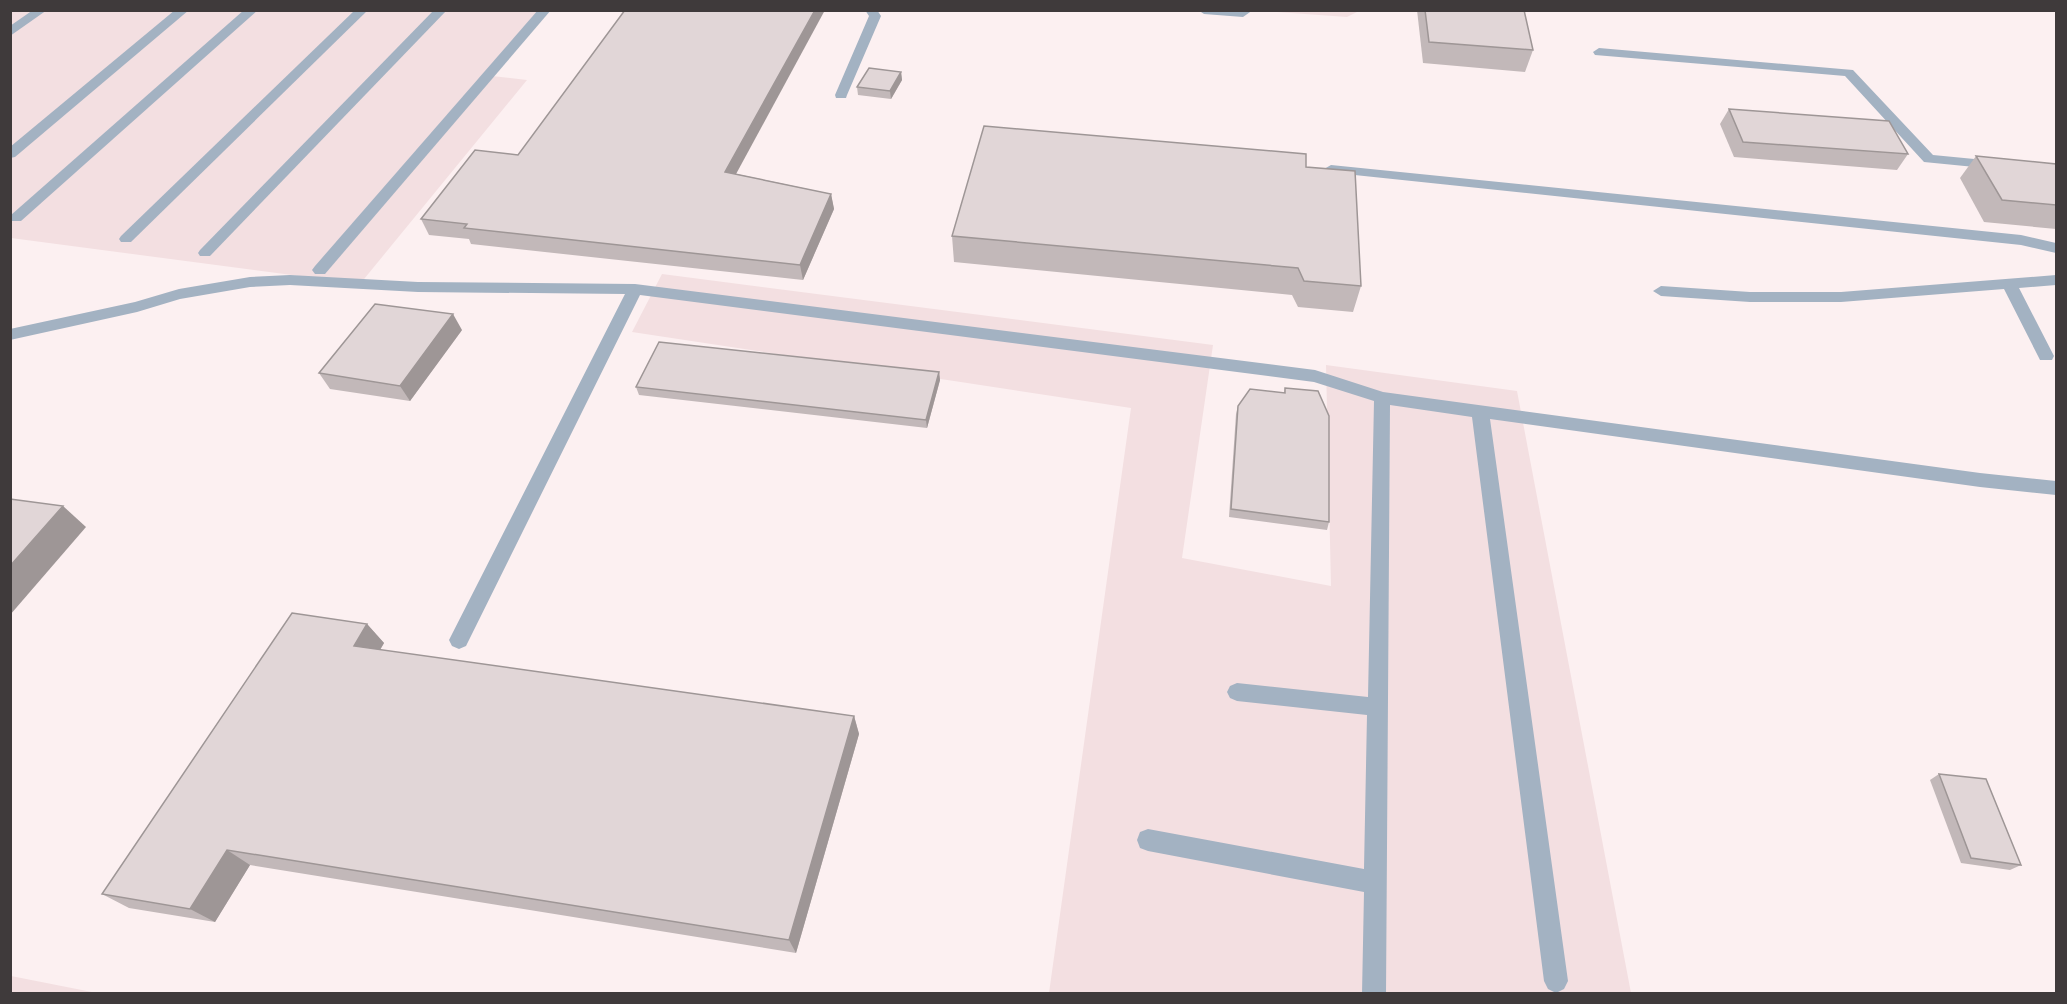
<svg xmlns="http://www.w3.org/2000/svg" width="2067" height="1004" font-family="'Fira Sans',sans-serif">
	<style>
		.built { fill: #f3dfe1 }
		.lines { fill: none; stroke-linecap: round; stroke-linejoin: round }
		.minor { fill: #a3b2c2; fill-rule: evenodd }
		.wall { fill: #c2b8b9 }
		.shaded-wall { fill: #9e9696 }
		.building { fill: #e1d6d7; stroke: #9e9696; stroke-width: 1.5 }
	</style>
	<rect width="100%" height="100%" fill="#fcf0f1"/>
	<g class="built">
		<polygon points="11,11 542,11 483,75 527,80 360,284 11,238"/>
		<polygon points="1263,11 1359,11 1347,17"/>
		<polygon points="662,274 1213,345 1182,558 1331,586 1326,365 1517,391 1631,993 1049,993 1131,408 632,332"/>
		<polygon points="11,976 97,993 11,993"/>
	</g>
	<g class="lines">
		<g class="minor">
			<polygon points="33,10 47,10 10,36 10,26"/>
			<polygon points="175,10 189,10 15,157 10,158 10,147"/>
			<polygon points="244,10 258,10 21,221 11,221 11,215"/>
			<polygon points="355,10 368,10 131,242 121,242 119,239 121,236"/>
			<polygon points="434,10 447,10 210,256 200,256 198,253 200,250"/>
			<polygon points="538,10 551,10 325,274 315,274 312,270 315,266"/>
			<polygon points="865,10 877,10 881,16 847,95 846,98 836,98 835,95 869,16"/>
			<polygon points="1198,10 1253,10 1243,17 1204,14"/>
			<polygon points="1599,48 1853,70 1933,155 1995,161 2002,165 1995,169 1924,162 1845,76 1595,55 1593,52"/>
			<polygon points="1331,165 2021,235 2056,243 2056,253 2021,245 1326,172 1324,169"/>
			<polygon points="290,275 418,282 635,284 1315,370 1383,392 1980,473 2056,481 2056,495 1980,487 1490,419 1568,981 1564,989 1556,993 1548,989 1544,981 1472,417 1390,405 1386,994 1362,994 1364,892 1148,851 1140,848 1137,840 1140,832 1148,829 1364,869 1367,715 1237,701 1230,698 1227,692 1230,686 1237,683 1368,697 1374,401 1314,382 640,295 466,646 459,649 452,646 449,640 625,294 418,292 290,285 250,287 180,299 137,312 10,340 10,329 135,302 179,289 250,277"/>
			<polygon points="2056,275 2056,285 2019,288 2054,356 2052,360 2040,360 2038,356 2004,289 1841,302 1750,302 1661,296 1653,291 1661,286 1750,292 1841,292"/>
		</g>
	</g>
	<g class="wall">
		<polygon points="1417,10 1524,10 1533,50 1525,72 1423,63"/>
		<polygon points="901,72 902,80 891,99 858,95 857,87"/>
		<polygon points="1729,109 1908,154 1897,170 1734,157 1720,124"/>
		<polygon points="1976,156 2056,164 2056,229 1984,222 1960,178"/>
		<polygon points="1306,167 1361,286 1353,312 1298,307 1292,295 954,262 952,236"/>
		<polygon points="737,174 831,194 834,209 803,280 471,244 469,239 429,235 421,219"/>
		<polygon points="462,330 410,401 330,389 319,373"/>
		<polygon points="939,372 940,380 927,428 639,395 636,387"/>
		<polygon points="1285,388 1329,522 1327,530 1229,517 1236,414 1238,406 1284,393"/>
		<polygon points="367,624 384,643 380,650 854,716 859,734 796,953 250,865 215,922 129,908 102,894"/>
		<polygon points="1939,774 2021,865 2010,870 1961,863 1930,780"/>
	</g>
	<g class="shaded-wall">
		<polygon points="815,10 825,10 729,187 725,172"/>
		<polygon points="901,72 902,80 891,99 890,91"/>
		<polygon points="831,194 834,209 803,280 800,265"/>
		<polygon points="453,314 462,330 410,401 400,386"/>
		<polygon points="939,372 940,380 927,428 926,420"/>
		<polygon points="63,506 86,527 10,615 10,566"/>
		<polygon points="367,624 384,643 371,665 354,646"/>
		<polygon points="854,716 859,734 796,953 789,940"/>
		<polygon points="227,850 250,865 215,922 190,909"/>
	</g>
	<g class="building">
		<polygon points="625,10 815,10 725,172 831,194 800,265 464,228 467,224 421,219 475,150 518,155"/>
		<polygon points="1425,10 1524,10 1533,50 1429,42"/>
		<polygon points="869,68 901,72 890,91 857,87"/>
		<polygon points="1729,109 1889,121 1908,154 1743,142"/>
		<polygon points="984,126 1306,154 1306,167 1355,171 1361,286 1304,281 1298,268 952,236"/>
		<polygon points="1976,156 2056,164 2056,205 2002,200"/>
		<polygon points="375,304 453,314 400,386 319,373"/>
		<polygon points="659,342 939,372 926,420 636,387"/>
		<polygon points="1285,388 1318,391 1329,416 1329,522 1231,509 1238,406 1250,389 1285,393"/>
		<polygon points="10,499 63,506 10,566"/>
		<polygon points="292,613 367,624 354,646 854,716 789,940 227,850 190,909 102,894"/>
		<polygon points="1939,774 1986,779 2021,865 1971,858"/>
	</g>
	<rect width="2067" height="1004" fill="none" stroke="#3f3a3b" stroke-width="24"/>
</svg>
